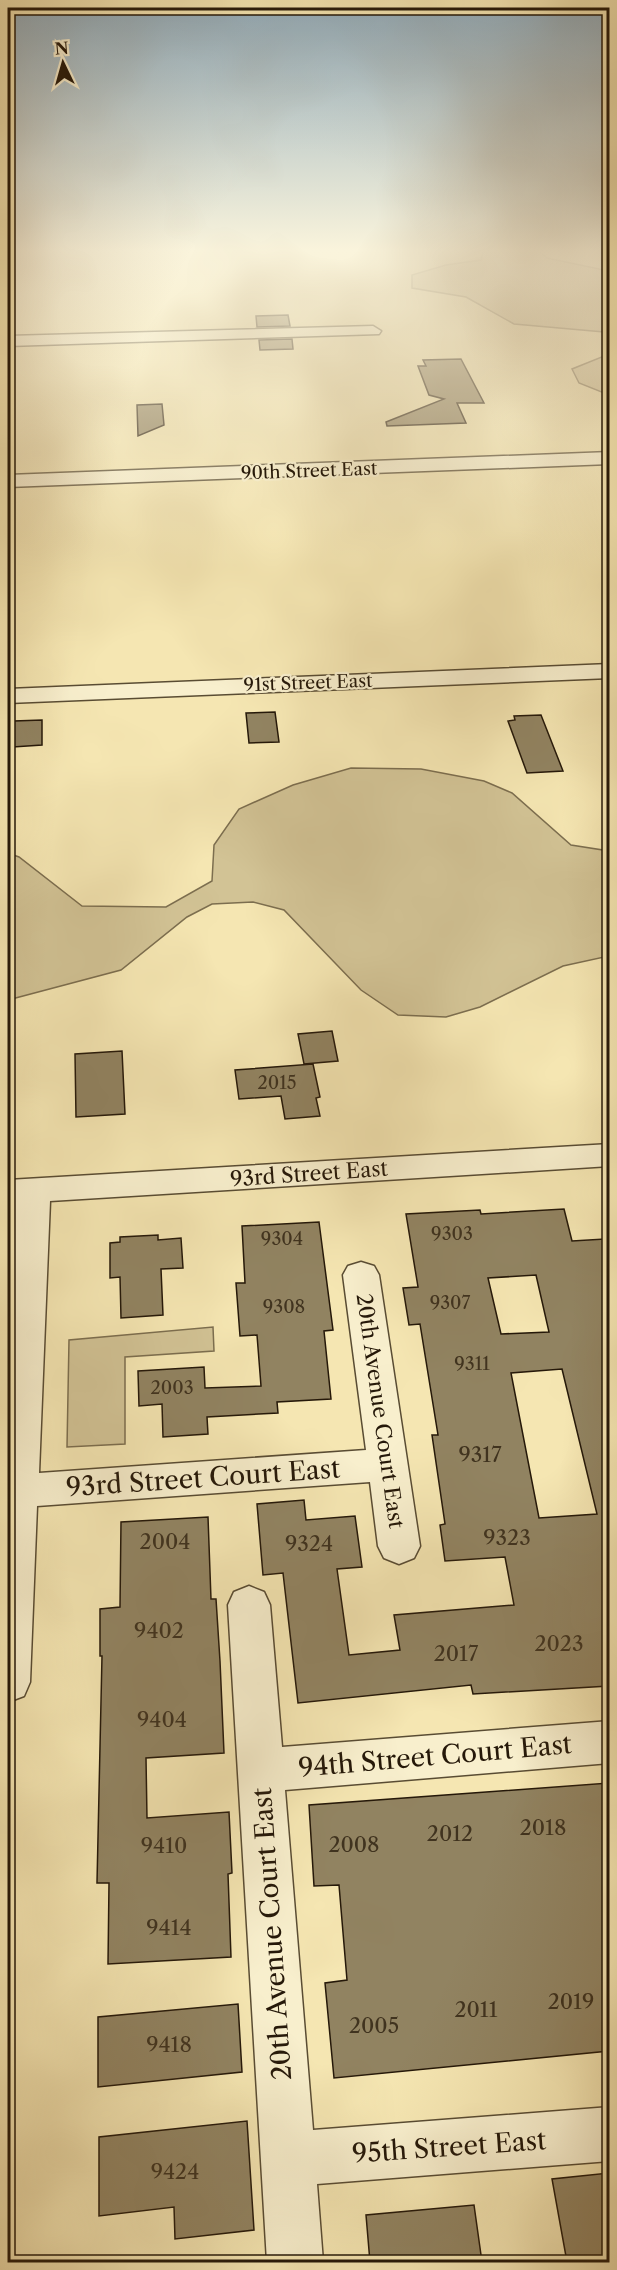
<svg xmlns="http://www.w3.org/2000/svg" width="617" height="2270" font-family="'Libre Caslon Text',serif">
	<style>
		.green { fill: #d2c395; stroke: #7c6e4f; stroke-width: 1.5 }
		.building { fill: #918361; stroke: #251809; stroke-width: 1.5; fill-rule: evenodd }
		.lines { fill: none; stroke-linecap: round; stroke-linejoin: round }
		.street-casing { stroke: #594c33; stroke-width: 3 }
		.street { fill: #f8efcd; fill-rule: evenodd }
		.labels { text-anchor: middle; stroke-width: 4.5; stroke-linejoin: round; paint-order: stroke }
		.far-street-label { font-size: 18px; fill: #251809; stroke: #f8efcd }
		.number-label { font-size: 18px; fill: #40331f }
		.street-label { font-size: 21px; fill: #251809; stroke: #f8efcd }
		.near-number-label { font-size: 21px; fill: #40331f }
		.near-street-label { font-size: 26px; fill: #251809; stroke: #f8efcd }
	</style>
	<rect width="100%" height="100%" fill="#f5e6b2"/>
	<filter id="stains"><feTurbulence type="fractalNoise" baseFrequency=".00333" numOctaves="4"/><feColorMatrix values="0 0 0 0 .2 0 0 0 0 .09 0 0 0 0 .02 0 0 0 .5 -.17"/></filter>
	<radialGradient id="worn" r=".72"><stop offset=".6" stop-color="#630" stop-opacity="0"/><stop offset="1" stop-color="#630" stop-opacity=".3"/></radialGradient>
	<g class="green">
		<polygon points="483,252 540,252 547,258 609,271 609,342 604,332 514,324 466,297 412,288 412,275 446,265 481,260"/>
		<polygon points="609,354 609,395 579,383 572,369"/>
		<polygon points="351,768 421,769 484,781 512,793 571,845 609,851 609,956 563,966 480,1007 446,1017 398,1015 361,990 284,910 253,902 212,904 187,917 121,970 8,1000 8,853 19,857 82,906 166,907 212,881 214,845 239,809 293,785"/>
		<polygon points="213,1327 214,1351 125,1357 125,1444 67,1447 69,1340"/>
	</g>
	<g class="building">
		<polygon points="288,315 290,326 257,327 256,316"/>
		<polygon points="292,339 293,349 260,350 259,340"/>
		<polygon points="461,359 484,403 457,403 466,423 387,426 386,422 444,399 429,395 418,366 426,366 423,360"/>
		<polygon points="162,404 164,425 138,436 137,405"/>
		<polygon points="275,712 279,742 249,743 246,713"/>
		<polygon points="541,715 563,771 527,773 508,721 515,720 514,716"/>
		<polygon points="42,720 42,745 13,747 14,721"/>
		<polygon points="332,1031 338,1061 304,1064 298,1034"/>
		<polygon points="122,1051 125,1114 76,1117 75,1054"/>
		<polygon points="313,1064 320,1097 316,1098 320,1116 285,1119 281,1096 239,1099 235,1070"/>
		<path d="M564,1209L572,1241L605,1239L609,1255V1686L473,1694L471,1685L298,1703L283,1573L263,1575L257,1504L304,1500L306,1520L355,1516L362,1567L337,1569L349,1655L400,1650L394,1615L514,1605L505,1557L445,1561L440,1525L445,1524L432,1435H438L420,1324L409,1325L403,1288L418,1287L406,1214L480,1210L481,1214ZM536,1275L549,1332L501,1334L488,1278ZM562,1369L597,1514L539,1518L511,1373Z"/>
		<polygon points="319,1222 333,1330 324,1331 331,1399 277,1402 278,1413 207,1417 208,1434 163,1437 162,1404 139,1406 138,1371 204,1367 205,1388 261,1386 257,1335 240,1336 236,1283 245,1283 242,1226"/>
		<polygon points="158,1235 158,1240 181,1238 183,1268 161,1269 163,1315 121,1318 120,1277 110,1278 110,1243 120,1242 120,1237"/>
		<polygon points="208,1517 211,1599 216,1599 220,1661 224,1753 146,1758 147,1818 229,1812 232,1873 228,1874 231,1957 108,1964 109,1883 97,1883 102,1656 100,1656 100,1609 120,1607 121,1522"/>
		<polygon points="609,1783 609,2051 334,2078 325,1983 347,1980 339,1885 314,1886 309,1805"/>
		<polygon points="238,2004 242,2072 98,2087 98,2017"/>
		<polygon points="247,2121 254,2230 175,2239 174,2207 99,2216 99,2137"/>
		<polygon points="609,2173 609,2262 567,2262 552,2179"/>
		<polygon points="474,2205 482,2262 370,2262 366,2215"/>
	</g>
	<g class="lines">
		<defs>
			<g id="street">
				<polygon points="373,326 381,331 379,334 8,346 8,336"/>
				<polygon points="610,452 610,464 8,487 8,475"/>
				<polygon points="610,664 610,678 8,703 8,689"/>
				<polygon points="610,1144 610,1166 50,1201 39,1473 366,1450 343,1275 348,1266 361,1262 374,1266 379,1275 420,1546 414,1558 399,1564 384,1558 378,1546 370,1482 37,1506 30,1682 24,1696 8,1702 8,1328 15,1203 8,1204 8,1180"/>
				<polygon points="249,1586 264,1592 270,1605 282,1747 610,1721 610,1763 285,1790 313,2130 610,2107 610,2161 317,2184 323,2262 267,2262 228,1605 234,1592"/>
			</g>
		</defs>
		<use href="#street" class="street-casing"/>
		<use href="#street" class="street"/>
	</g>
	<linearGradient id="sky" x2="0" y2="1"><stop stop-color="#91acbc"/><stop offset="0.44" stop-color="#faf4dc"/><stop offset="1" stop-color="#faf4dc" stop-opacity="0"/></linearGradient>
	<rect width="617" height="570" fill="url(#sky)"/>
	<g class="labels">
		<g class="far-street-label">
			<text transform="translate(309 471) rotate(-2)" y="6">90th Street East</text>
			<text transform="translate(308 683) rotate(-2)" y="6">91st Street East</text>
		</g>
		<g class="number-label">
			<text x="277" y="1089">2015</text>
			<text x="452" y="1240">9303</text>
			<text x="282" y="1245">9304</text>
			<text x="450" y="1309">9307</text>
			<text x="284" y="1313">9308</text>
			<text x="472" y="1370">9311</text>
			<text x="172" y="1394">2003</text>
		</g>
		<g class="street-label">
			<text transform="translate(309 1174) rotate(-4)" y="7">93rd Street East</text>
			<text transform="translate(380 1411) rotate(82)" y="7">20th Avenue Court East</text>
		</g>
		<g class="near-number-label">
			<text x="480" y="1462">9317</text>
			<text x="507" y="1545">9323</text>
			<text x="165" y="1549">2004</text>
			<text x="309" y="1551">9324</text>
			<text x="159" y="1638">9402</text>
			<text x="559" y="1651">2023</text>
			<text x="456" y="1661">2017</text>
			<text x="162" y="1727">9404</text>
			<text x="543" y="1835">2018</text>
			<text x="450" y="1841">2012</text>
			<text x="354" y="1852">2008</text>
			<text x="164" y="1853">9410</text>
			<text x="169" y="1935">9414</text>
			<text x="571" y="2009">2019</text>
			<text x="476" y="2017">2011</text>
			<text x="374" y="2033">2005</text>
			<text x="169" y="2052">9418</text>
			<text x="175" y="2179">9424</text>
		</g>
		<g class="near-street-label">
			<text transform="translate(203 1478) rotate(-4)" y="9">93rd Street Court East</text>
			<text transform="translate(435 1756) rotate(-5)" y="9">94th Street Court East</text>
			<text transform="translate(272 1934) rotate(-94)" y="9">20th Avenue Court East</text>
			<text transform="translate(449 2147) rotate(-4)" y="9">95th Street East</text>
		</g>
	</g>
	<rect width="617" height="2270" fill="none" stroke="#f5e6b2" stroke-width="30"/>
	<rect x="9" y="9" width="599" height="2252" fill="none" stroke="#251809" stroke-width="3"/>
	<rect x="15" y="15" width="587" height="2240" fill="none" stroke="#251809" stroke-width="1.5"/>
	<g transform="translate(63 63) rotate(355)" stroke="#f8efcd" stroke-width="4.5" paint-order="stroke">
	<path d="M0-4.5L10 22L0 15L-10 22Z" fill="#251809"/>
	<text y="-9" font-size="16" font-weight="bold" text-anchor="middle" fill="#251809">N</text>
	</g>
	<rect width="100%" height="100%" filter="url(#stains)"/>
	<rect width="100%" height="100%" fill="url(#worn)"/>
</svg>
